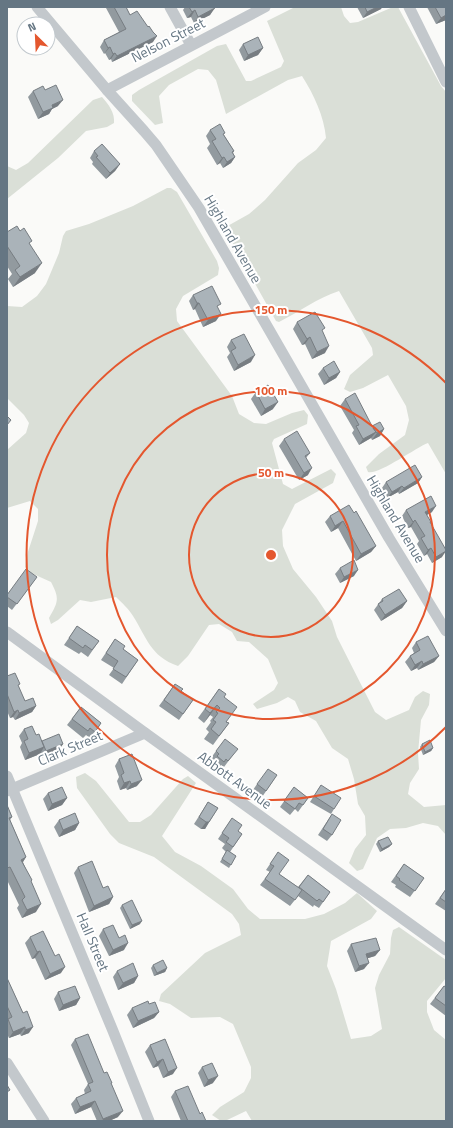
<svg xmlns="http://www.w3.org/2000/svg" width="453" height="1128" font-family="'Titillium Web',sans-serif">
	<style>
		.green { fill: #dadfd7 }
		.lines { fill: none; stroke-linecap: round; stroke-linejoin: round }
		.minor { stroke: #c3c8cc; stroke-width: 11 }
		.wall { fill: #929a9f }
		.shaded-wall { fill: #777d82 }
		.building { fill: #aab3b9; stroke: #777d82 }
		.ring { fill: none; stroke: #e4572e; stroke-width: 2 }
		.labels { text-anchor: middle; stroke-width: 4; stroke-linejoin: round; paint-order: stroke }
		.street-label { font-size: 14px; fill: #657683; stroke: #fff }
		.centre { fill: #e4572e; stroke: #fff; stroke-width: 2 }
		.ring-label { font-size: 12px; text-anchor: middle; font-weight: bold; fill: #e4572e; stroke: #fff; stroke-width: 4; stroke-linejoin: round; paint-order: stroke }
	</style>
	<rect width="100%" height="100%" fill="#fafaf8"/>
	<g class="green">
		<path d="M295,7H341L344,16L350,23L358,22L393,7H398L441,86L446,92V474L428,443C415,448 379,475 368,472L366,467L379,454L405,435L409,420L406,406L388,375L363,388L350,392L344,389L350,375L373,355L372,348L339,291C317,298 299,312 279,322L276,321L224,228L249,214L265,200L298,163L316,150L326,138C324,116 314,95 302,76L288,80L226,114L216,80L208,70L198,69L169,85L159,96L163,123L155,125L132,101V95L139,90L217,46L226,44L246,81H251L281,67L284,61L267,21Z"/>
		<path d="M102,97C109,105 115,113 114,123L107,127L86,131L58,158L7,199V166L16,170L28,163L93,100Z"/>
		<path d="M167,188H171L177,192L217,261L219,268L218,275L183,296L176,309L177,321L232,396L239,414L254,423L266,424L292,413L304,410L308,415L307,424L274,439L272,443L283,484L292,489L331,469L336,474L333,483L295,504L282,530L283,546L293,569L316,597L332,621L337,637L375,712L386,720L409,710L415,697L423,691L430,694L429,705L421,720L418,753L419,769L410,783L408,794L424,807L446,805V835L438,826L423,823L406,828L390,829L377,838L363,869L357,871L349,863L355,849L366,835L365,816L358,804L354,779L348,759L332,748L316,721L300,712L295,701L288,697L277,703L257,709L253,704L274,690L278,683L268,659L249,642L237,641L232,632L219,624L209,625L188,656L178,666C150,656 147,638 133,616C129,609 122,603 116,597L91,602L80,600L58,620L51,624L49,618C58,602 60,599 51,582L31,573L25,567L26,558L38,521V509L30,501L7,508V450L26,433L29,423L24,415L7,398V306L22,307L37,296L46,284L59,253L63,236L66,231L89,224L133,206Z"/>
		<polygon points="85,773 96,781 129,822 140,822 151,815 183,779 188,776 196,783 162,836 175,852 201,866 233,889 248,909 260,919 305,919 324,914 345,903 357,893 377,911 371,919 331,941 327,966 336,989 351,1039 371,1036 382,1029 375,988 379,975 390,954 391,938 393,930 399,927 446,960 446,978 427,1001 427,1012 434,1030 446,1040 446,1121 252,1121 246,1111 225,1121 221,1121 212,1115 220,1107 244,1092 251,1078 251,1067 233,1024 220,1017 191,1018 170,1004 159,1001 161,994 205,953 241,935 239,924 232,914 154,857 119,843 110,834 77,788 76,777"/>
	</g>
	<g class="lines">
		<g class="minor">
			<polyline points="37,7 107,90 144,131 156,145 199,208 389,538 446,631"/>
			<polyline points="170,7 191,45"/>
			<polyline points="409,7 446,82"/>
			<polyline points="107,90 265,7"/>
			<polyline points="7,632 145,733 446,950"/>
			<polyline points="7,776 113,1031 149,1121"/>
			<polyline points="7,791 145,733"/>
			<polyline points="7,1063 44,1121"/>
		</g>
	</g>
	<g class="wall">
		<polygon points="107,7 126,7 130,15 153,42 112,62 111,59 109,60 105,53 104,54 100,47 104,40 119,32 106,8"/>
		<polygon points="185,7 214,7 210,15 194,23 191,17 187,18 183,10"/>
		<polygon points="357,7 382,7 381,9 363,18"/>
		<polygon points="427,7 446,7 446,20 436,24"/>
		<polygon points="243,44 263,48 258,55 244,61 239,50"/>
		<polygon points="33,91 58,106 52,109 49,114 38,119 28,97"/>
		<polygon points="210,130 224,135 234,151 233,153 235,157 231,163 223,168 220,163 217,165 207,148 210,144 206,136"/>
		<polygon points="94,151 120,164 115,171 106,179 92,164 93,162 90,158"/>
		<polygon points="7,232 30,244 35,273 13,287 8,279 12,274 7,266"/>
		<polygon points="193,295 218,308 216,321 203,327 195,309 193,310 189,301"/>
		<polygon points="297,322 322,332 325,353 312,359 305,344 302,345 293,329"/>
		<polygon points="231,340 251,362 234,371 227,357 230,353 227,347"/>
		<polygon points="323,368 340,372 336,378 324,385 318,374"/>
		<polygon points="256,392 273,409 261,416 251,399"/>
		<polygon points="345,399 372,426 384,429 380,436 372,440 371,438 359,445 352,433 354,430 340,406"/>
		<polygon points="284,439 310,453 306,458 308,475 299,480 279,446"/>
		<polygon points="422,477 418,483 399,494 398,492 387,498 382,488 386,482"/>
		<polygon points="406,510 432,512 427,515 442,557 432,563 427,554 424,556 417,544 419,541 411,527 408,528 402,516"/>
		<polygon points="354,513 376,546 371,552 356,561 338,528 331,532 325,522 330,516"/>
		<polygon points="340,568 354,576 340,583 335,574"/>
		<polygon points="37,577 12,610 7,606 7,595"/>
		<polygon points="382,599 407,601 402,608 381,621 374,610"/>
		<polygon points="77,626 99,641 88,657 81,652 79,654 64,645"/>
		<polygon points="115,639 123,649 138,660 122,684 109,675 114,668 101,660"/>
		<polygon points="416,642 439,656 434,662 418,670 417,668 411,671 405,662 410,656 414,653 412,648"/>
		<polygon points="7,676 18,687 25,701 36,706 32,712 15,720 13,717 10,718 7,711"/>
		<polygon points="175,684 181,691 193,700 179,720 159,706"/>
		<polygon points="219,689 224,697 227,722 229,723 213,745 204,739 209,732 206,729 211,722 210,721 213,717 210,715 204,723 198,718"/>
		<polygon points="81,707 101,723 90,738 86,735 83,738 67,725"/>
		<polygon points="24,729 36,735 42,741 63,744 58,751 41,758 40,754 25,760 20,747 22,743 19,736"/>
		<polygon points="422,744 433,748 431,751 423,755 420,747"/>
		<polygon points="216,751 233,755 224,767 221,765 219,768 212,763 214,760 211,758"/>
		<polygon points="119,759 137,786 127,790 126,788 120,790 117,781 119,777 115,766"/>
		<polygon points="277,775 262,797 253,790 257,784"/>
		<polygon points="321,785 334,809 331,814 310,802"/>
		<polygon points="294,787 308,798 298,812 295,809 290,815 280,807"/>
		<polygon points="48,793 67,798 62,805 48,811 43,799"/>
		<polygon points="208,802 218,808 205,829 201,829 194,824"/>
		<polygon points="7,805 12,817 10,820 26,857 23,862 31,881 36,912 22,918 17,908 19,905 7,880"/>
		<polygon points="332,814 332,835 327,841 318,835"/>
		<polygon points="232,818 238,831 242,834 230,852 236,856 229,868 220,862 226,852 222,848 225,844 218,839"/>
		<polygon points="59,820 79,823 75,830 59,837 54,827"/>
		<polygon points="378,841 392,844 389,847 380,852 376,844"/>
		<polygon points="278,852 279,874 298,887 308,875 330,892 319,908 314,905 313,907 298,896 290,906 260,885 270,872 266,870"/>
		<polygon points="404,864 424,878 410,897 395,887 396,885 391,882"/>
		<polygon points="78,867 103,888 113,897 109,904 89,912 74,873"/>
		<polygon points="446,889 446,911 435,904"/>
		<polygon points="122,905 140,924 130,929 120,908"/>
		<polygon points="103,929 119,938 124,950 109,956 99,936"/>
		<polygon points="30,937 61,973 45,980 35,958 32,959 25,943"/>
		<polygon points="351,944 380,950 375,956 368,958 364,969 355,972 347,951"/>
		<polygon points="153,965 167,968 165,972 154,976 151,968"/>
		<polygon points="117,971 138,976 134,983 118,990 113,977"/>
		<polygon points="7,978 23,1013 29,1033 21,1036 20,1034 9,1038 7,1034"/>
		<polygon points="444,986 446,987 446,1016 430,1004"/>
		<polygon points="58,992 80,998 76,1005 59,1011 54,999"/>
		<polygon points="149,1004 159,1012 154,1018 133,1028 127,1015 132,1008"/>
		<polygon points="75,1039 104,1073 111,1084 118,1117 109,1121 97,1121 91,1107 75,1114 71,1104 76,1098 85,1094 84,1090 88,1084 71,1045"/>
		<polygon points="165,1039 173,1074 163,1078 158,1066 153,1068 145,1052 150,1045"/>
		<polygon points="202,1067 213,1083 204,1087 198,1073"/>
		<polygon points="175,1091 200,1114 206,1121 181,1121 171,1097"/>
	</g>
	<g class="shaded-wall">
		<polygon points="377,7 382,7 381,9 363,18 367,12"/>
		<polygon points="215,8 210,15 194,23 198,17"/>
		<polygon points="195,10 191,17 187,18 192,12"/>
		<polygon points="446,15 446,20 436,24 441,18"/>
		<polygon points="157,36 153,42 112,62 117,56"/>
		<polygon points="110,47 105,53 104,54 108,48"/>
		<polygon points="263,48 258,55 244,61 248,55"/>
		<polygon points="115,53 111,59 109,60 113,54"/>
		<polygon points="63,100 58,106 52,109 49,114 38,119 43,112 52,105"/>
		<polygon points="224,157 220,163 217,165 222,158"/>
		<polygon points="235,157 231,163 223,168 227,162"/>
		<polygon points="120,164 115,171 106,179 110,173"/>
		<polygon points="42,263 35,273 13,287 20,277"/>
		<polygon points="197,303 199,303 195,309 193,310"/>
		<polygon points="221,314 216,321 203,327 208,320"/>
		<polygon points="310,337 305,344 302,345 307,339"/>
		<polygon points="329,346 325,353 312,359 317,352"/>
		<polygon points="255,355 251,362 234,371 238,365"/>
		<polygon points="340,372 336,378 324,385 329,378"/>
		<polygon points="278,402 273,409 261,416 265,409"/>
		<polygon points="384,429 380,436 372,440 377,433"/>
		<polygon points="376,432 371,438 359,445 363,439"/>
		<polygon points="312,468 308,475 299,480 304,473"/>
		<polygon points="422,477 418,483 399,494 404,488"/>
		<polygon points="402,486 398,492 387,498 392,492"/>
		<polygon points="436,506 432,512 421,518 425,512"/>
		<polygon points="415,520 411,527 408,528 413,522"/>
		<polygon points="343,521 338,528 331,532 335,526"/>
		<polygon points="376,546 371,552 356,561 361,554"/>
		<polygon points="431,548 427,554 424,556 428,550"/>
		<polygon points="446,551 442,557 432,563 436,557"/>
		<polygon points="358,570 354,576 340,583 344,577"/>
		<polygon points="407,601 402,608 381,621 385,615"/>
		<polygon points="439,656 434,662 418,670 423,664"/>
		<polygon points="422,661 417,668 411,671 415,665"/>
		<polygon points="217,705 210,715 204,723 210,713"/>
		<polygon points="36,706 32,712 15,720 19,713"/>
		<polygon points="18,710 13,717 10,718 14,712"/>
		<polygon points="63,744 58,751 41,758 46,751"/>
		<polygon points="44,747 40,754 25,760 29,753"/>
		<polygon points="433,748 431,751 423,755 425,752"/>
		<polygon points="142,780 137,786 127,790 131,784"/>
		<polygon points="130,781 126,788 120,790 124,783"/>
		<polygon points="67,798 62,805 48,811 52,804"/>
		<polygon points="206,822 209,822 205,829 201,829"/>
		<polygon points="79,823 75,830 59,837 63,830"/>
		<polygon points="392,844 389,847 380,852 382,849"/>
		<polygon points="26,857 21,865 21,860"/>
		<polygon points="113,897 109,904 89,912 94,906"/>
		<polygon points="41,904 36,912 22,918 27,910"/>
		<polygon points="142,921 140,924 130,929 132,925"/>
		<polygon points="128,943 124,950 109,956 113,950"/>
		<polygon points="380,950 375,956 362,960 366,954"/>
		<polygon points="40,951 35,958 32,959 37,952"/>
		<polygon points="369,963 364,969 355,972 359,966"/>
		<polygon points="65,967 61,973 45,980 50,974"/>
		<polygon points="167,968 165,972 154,976 157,973"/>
		<polygon points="138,976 134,983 118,990 123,983"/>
		<polygon points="80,998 76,1005 59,1011 63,1005"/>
		<polygon points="159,1012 154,1018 133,1028 138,1021"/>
		<polygon points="25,1027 20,1034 9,1038 13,1032"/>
		<polygon points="33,1027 29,1033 21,1036 25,1030"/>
		<polygon points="163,1059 158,1066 153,1068 157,1062"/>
		<polygon points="177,1068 173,1074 163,1078 168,1072"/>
		<polygon points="218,1076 213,1083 204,1087 208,1080"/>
		<polygon points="95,1101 91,1107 75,1114 80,1107"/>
		<polygon points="123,1111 118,1117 109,1121 102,1121 103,1119"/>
	</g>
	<g class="building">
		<polygon points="114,7 126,7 130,15 137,11 148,27 149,26 153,32 157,36 117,56 115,53 113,54 110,47 108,48 104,40 126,29"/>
		<polygon points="189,7 214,7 215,8 198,17 195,10 192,12"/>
		<polygon points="365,7 377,7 367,12"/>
		<polygon points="435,7 446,7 446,15 441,18"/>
		<polygon points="258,37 263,48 248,55 243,44"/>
		<polygon points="56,85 63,100 52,105 53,108 43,112 33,91 43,86 45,90"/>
		<polygon points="220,124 225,133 223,134 234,151 232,152 235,157 227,162 224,157 222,158 212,141 216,139 210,130"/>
		<polygon points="102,144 120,164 110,173 96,157 98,156 94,151"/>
		<polygon points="17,226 20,231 24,228 32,241 29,243 42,263 20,277 15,270 20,266 7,246 7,232"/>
		<polygon points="212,286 221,304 217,306 221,314 208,320 199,303 197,303 193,295"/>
		<polygon points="315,312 325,328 322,330 329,346 317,352 310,337 307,339 297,322"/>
		<polygon points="244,334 255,355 238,365 231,351 236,348 231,340"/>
		<polygon points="334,361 340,372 329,378 323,368"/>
		<polygon points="268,385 278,402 265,409 256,392"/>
		<polygon points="355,393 372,426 380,422 384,429 377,433 373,428 376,432 363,439 356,426 359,425 345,399"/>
		<polygon points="7,416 11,420 7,425"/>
		<polygon points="297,431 310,453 305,456 312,468 304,473 284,439"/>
		<polygon points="415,465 422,477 404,488 402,486 392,492 386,482"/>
		<polygon points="431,496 436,506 425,512 431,522 430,522 446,550 446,551 436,557 431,548 428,550 421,538 425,536 415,520 413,522 406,510"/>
		<polygon points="349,505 354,513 356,511 376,546 361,554 343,521 335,526 330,516"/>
		<polygon points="354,560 358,570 344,577 340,568"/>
		<polygon points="26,569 37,577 17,604 7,597 7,595"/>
		<polygon points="399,589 407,601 385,615 378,604 383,601 382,599"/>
		<polygon points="77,626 99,641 92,650 85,645 83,648 69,638"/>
		<polygon points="428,636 439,656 423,664 422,661 415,665 410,656 420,650 416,642"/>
		<polygon points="115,639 125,646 123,649 138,660 126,677 113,669 118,661 106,653"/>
		<polygon points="15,673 20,684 18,685 25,701 33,698 36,706 19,713 18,710 14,712 7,694 7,676"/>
		<polygon points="175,684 183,689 181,691 193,700 183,714 164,700"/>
		<polygon points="219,689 226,694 224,697 237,707 226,722 229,723 219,736 211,729 216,722 213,720 218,713 216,712 220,708 217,705 210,713 205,709"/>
		<polygon points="81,707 101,723 95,732 90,728 88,731 72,719"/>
		<polygon points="32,726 36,735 39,734 44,747 29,753 24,741 28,739 24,729"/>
		<polygon points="59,734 63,744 46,751 42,741"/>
		<polygon points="225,739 238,749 228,761 226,759 224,762 217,756 219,754 216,751"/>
		<polygon points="430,740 433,748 425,752 422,744"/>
		<polygon points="132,754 142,780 131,784 130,781 124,783 121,775 124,773 119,759"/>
		<polygon points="268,769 277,775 266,791 257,784"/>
		<polygon points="321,785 341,798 334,809 314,796"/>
		<polygon points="62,787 67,798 52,804 48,793"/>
		<polygon points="294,787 308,798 303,805 299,803 295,809 284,801"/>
		<polygon points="208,802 218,808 209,822 206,822 199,817"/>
		<polygon points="7,805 12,817 9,818 26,857 21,860 32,880 31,881 41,904 27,910 22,900 25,897 10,867 7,868"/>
		<polygon points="75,813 79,823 63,830 59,820"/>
		<polygon points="332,814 341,820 332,835 323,829"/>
		<polygon points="232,818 242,825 238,831 242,834 233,847 226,842 229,838 222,833"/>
		<polygon points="388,837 392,844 382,849 378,841"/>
		<polygon points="227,850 236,856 231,865 222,859"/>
		<polygon points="278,852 289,860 279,874 302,890 295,900 265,879 274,866 270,864"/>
		<polygon points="92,861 103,888 108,886 113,897 94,906 78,867"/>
		<polygon points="404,864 424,878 415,891 399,880 400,879 396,876"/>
		<polygon points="308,875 330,892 323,902 319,899 317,901 299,887"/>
		<polygon points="446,889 446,902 440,898"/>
		<polygon points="132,900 142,921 132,925 122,905"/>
		<polygon points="113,925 119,938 125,935 128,943 113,950 103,929"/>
		<polygon points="43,931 55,956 59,954 65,967 50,974 40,951 37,952 30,937"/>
		<polygon points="376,938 380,950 366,954 369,963 359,966 351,944"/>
		<polygon points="163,960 167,968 157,973 153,965"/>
		<polygon points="133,963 138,976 123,983 117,971"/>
		<polygon points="7,978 23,1013 27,1011 33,1027 25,1030 25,1027 13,1032 8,1019 12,1017 7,1006"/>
		<polygon points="75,986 80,998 63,1005 58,992"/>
		<polygon points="444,986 446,987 446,1006 435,998"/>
		<polygon points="148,1001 149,1004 155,1002 159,1012 138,1021 132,1008"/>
		<polygon points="88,1034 104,1073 107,1072 112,1083 111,1083 123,1111 103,1119 95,1101 80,1107 76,1098 91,1091 88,1084 93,1082 75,1039"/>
		<polygon points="165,1039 177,1068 168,1072 163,1059 157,1062 150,1045"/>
		<polygon points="212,1063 218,1076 208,1080 202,1067"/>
		<polygon points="7,1085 10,1090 7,1092"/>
		<polygon points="188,1086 200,1114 202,1112 206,1121 188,1121 175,1091"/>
	</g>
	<g class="ring">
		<circle cx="271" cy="555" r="82"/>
		<circle cx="271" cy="555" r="164"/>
		<path d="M446 727A245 245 0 1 1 446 383"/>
	</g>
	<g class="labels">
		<g class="street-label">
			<text transform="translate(168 40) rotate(-27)" y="5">Nelson Street</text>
			<text transform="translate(233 239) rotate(60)" y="5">Highland Avenue</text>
			<text transform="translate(396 519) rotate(59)" y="5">Highland Avenue</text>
			<text transform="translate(70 748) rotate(-23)" y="5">Clark Street</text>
			<text transform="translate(235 780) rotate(36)" y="5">Abbott Avenue</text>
			<text transform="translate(93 942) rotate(67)" y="5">Hall Street</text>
		</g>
	</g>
	<circle cx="271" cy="555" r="6" class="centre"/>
	<g class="ring-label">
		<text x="271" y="314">150 m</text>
		<text x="271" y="395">100 m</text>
		<text x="271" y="477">50 m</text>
	</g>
	<rect width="453" height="1128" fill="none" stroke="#657683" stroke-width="16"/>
	<g transform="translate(36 36) rotate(336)"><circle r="19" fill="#ffffff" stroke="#c1c8cd"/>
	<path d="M0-3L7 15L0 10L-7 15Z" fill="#e4572e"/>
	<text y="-6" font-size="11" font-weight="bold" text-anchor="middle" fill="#657683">N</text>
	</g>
</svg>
